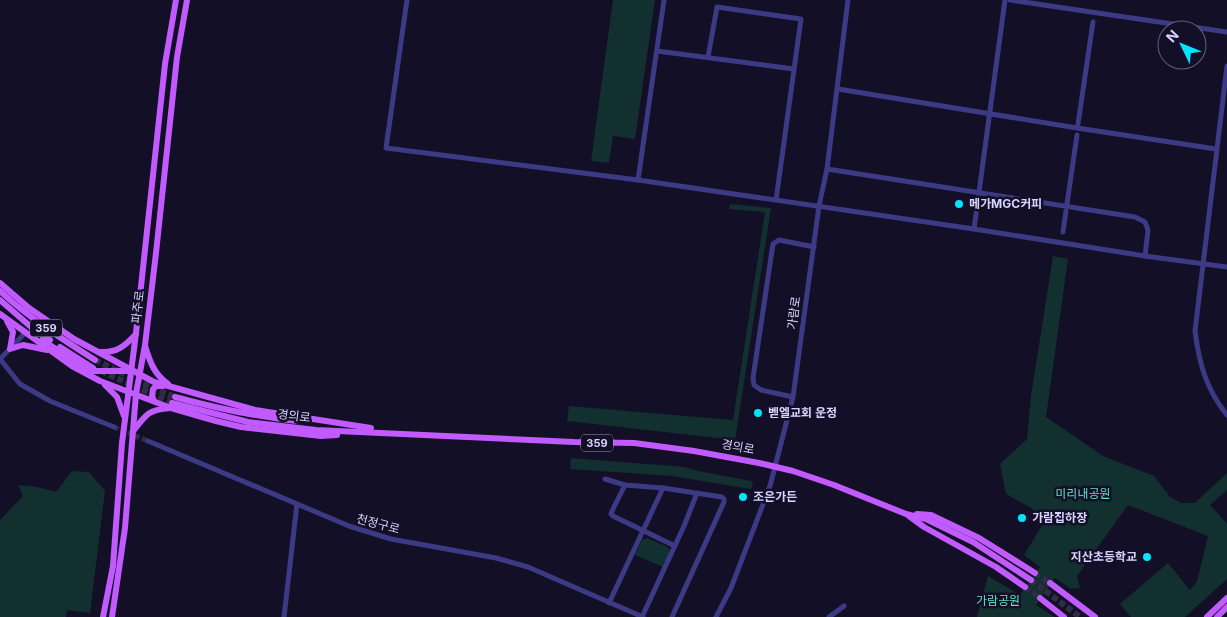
<svg xmlns="http://www.w3.org/2000/svg" width="1227" height="617" font-family="Inter,'Noto Sans KR',sans-serif">
	<style>
		.green { fill: #12302f }
		.lines { fill: none; stroke-linecap: round; stroke-linejoin: round }
		.minor-tunnel { stroke: #312d47; stroke-width: 5; stroke-dasharray: 5 2.5; stroke-linecap: butt }
		.major-tunnel { stroke: #312d47; stroke-width: 6; stroke-dasharray: 6 3; stroke-linecap: butt }
		.minor { stroke: #3d3a85; stroke-width: 5 }
		.major { stroke: #c25bff; stroke-width: 6 }
		.poi-dot { fill: #00e5ff; stroke: #130f26; stroke-width: 2 }
		.labels { text-anchor: middle; stroke-width: 5; stroke-linejoin: round; paint-order: stroke }
		.shield { fill: #130f26; stroke: #9e99be; stroke-width: 1 }
		.shield-label { font-size: 11px; font-weight: bold; fill: #d9d4ff }
		.poi-label { font-size: 12px; font-weight: bold; fill: #d9d4ff; stroke: #130f26; text-anchor: start }
		.street-label { font-size: 12px; fill: #d9d4ff; stroke: #130f26 }
		.park-label { font-size: 12px; fill: #5fe0c0; stroke: #130f26 }
	</style>
	<rect width="100%" height="100%" fill="#130f26"/>
	<g class="green">
		<polygon points="613,0 655,0 635,139 613,136 609,163 591,161"/>
		<polygon points="730,204 771,208 735,440 567,421 569,406 733,420 765,212 729,209"/>
		<polygon points="1053,256 1068,259 1046,417 1103,456 1154,476 1170,497 1181,503 1195,503 1227,473 1227,490 1210,505 1227,524 1227,579 1185,617 1131,617 1120,604 1168,563 1190,590 1197,581 1208,536 1128,505 1077,576 1080,588 1071,589 1055,578 1036,605 1055,617 977,617 988,576 1020,595 1040,567 1024,555 1047,517 1006,494 1000,464 1027,439 1031,396"/>
		<polygon points="571,458 685,467 698,471 751,481 753,483 751,489 672,476 570,469"/>
		<polygon points="72,471 89,472 105,491 90,613 67,610 66,617 0,617 0,520 23,496 18,485 37,487 56,492"/>
		<polygon points="647,538 668,547 670,551 663,567 635,555 642,540"/>
	</g>
	<g class="lines">
		<polyline class="minor-tunnel" points="114,427 148,441"/>
		<g class="major-tunnel">
			<polyline points="95,360 157,390 175,397"/>
			<polyline points="101,371 172,403"/>
			<polyline points="1035,573 1050,583"/>
			<polyline points="1031,580 1080,617"/>
			<polyline points="1025,587 1040,598"/>
		</g>
		<g class="minor">
			<polyline points="407,0 386,148 638,180 974,229 1145,256 1227,267"/>
			<polyline points="1010,0 1227,32"/>
			<polyline points="657,51 794,69"/>
			<polyline points="708,57 717,7 801,19 776,200"/>
			<path d="M1227,66L1195,331C1199,363 1206,389 1227,415"/>
			<polyline points="838,89 1077,128 1216,149"/>
			<polyline points="1078,124 1093,22"/>
			<polyline points="827,169 1135,217 1145,222 1148,230 1145,256"/>
			<polyline points="638,180 664,0"/>
			<polyline points="1067,204 1077,135"/>
			<polyline points="974,229 1005,0"/>
			<polyline points="1063,232 1066,211"/>
			<polyline points="0,359 20,384 50,401 114,427"/>
			<polyline points="0,359 26,332"/>
			<polyline points="793,397 761,390 754,385 753,378 773,244 779,240 814,247"/>
			<polyline points="148,441 349,526 391,539 496,558 528,567 643,617"/>
			<polyline points="605,479 625,485 663,488 722,497 724,499 724,502 672,617"/>
			<polyline points="625,485 613,509 611,514 613,516 675,546"/>
			<polyline points="609,603 663,488"/>
			<polyline points="284,617 297,504"/>
			<polyline points="642,617 684,526 697,493"/>
			<polyline points="716,617 731,588 770,486 793,397 819,206 827,169 848,0"/>
			<polyline points="829,617 844,606"/>
		</g>
		<g class="major">
			<polyline points="0,283 29,308 74,339 154,382 255,410 371,428"/>
			<path d="M0,291C29,318 62,339 95,360"/>
			<polyline points="0,300 30,326 50,340"/>
			<polyline points="0,314 72,366 100,381 171,408 216,421 241,427 321,436 337,435"/>
			<polyline points="7,321 13,332 10,349 23,345 47,350"/>
			<polyline points="42,340 90,371 131,371"/>
			<path d="M145,346C150,362 154,374 168,384"/>
			<polyline points="60,347 93,368"/>
			<path d="M100,352C117,353 125,346 136,334"/>
			<polyline points="105,385 117,397 124,416"/>
			<path d="M175,397C215,408 254,416 296,421"/>
			<polyline points="154,401 152,396 153,389 156,386 163,386"/>
			<polyline points="172,403 248,422 316,430 574,442 634,443 694,451 759,463 793,471 834,485 906,514 926,519 973,542 1031,580"/>
			<path d="M134,430C147,413 149,410 170,408"/>
			<polyline points="917,514 931,515 979,538 1035,573"/>
			<polyline points="909,516 924,527 996,567 1025,587"/>
			<polyline points="1050,583 1095,617"/>
			<polyline points="1040,598 1064,617"/>
			<polyline points="103,617 113,566 122,443 136,333 165,64 176,0"/>
			<polyline points="112,617 125,528 136,394 145,345 156,253 177,57 187,0"/>
			<polyline points="1207,617 1227,598"/>
			<polyline points="1217,617 1227,607"/>
		</g>
	</g>
	<g class="poi-dot">
		<circle cx="959" cy="204" r="5"/>
		<circle cx="758" cy="413" r="5"/>
		<circle cx="743" cy="497" r="5"/>
		<circle cx="1022" cy="518" r="5"/>
		<circle cx="1147" cy="557" r="5"/>
	</g>
	<g class="labels">
		<g class="shield">
			<rect x="30" y="319.5" width="32" height="17" rx="4"/>
			<rect x="581" y="434.5" width="32" height="17" rx="4"/>
		</g>
		<g class="shield-label">
			<text x="46" y="332">359</text>
			<text x="597" y="447">359</text>
		</g>
		<g class="poi-label">
			<text x="969" y="208">메가MGC커피</text>
			<text x="768" y="417">벧엘교회 운정</text>
			<text x="753" y="501">조은가든</text>
			<text x="1032" y="522">가람집하장</text>
			<text x="1137" y="561" text-anchor="end">지산초등학교</text>
		</g>
		<g class="street-label">
			<text transform="translate(138 307) rotate(-83)" y="4">파주로</text>
			<text transform="translate(794 313) rotate(-82)" y="4">가람로</text>
			<text transform="translate(294 416) rotate(7)" y="4">경의로</text>
			<text transform="translate(738 447) rotate(10)" y="4">경의로</text>
			<text transform="translate(378 524) rotate(15)" y="4">천정구로</text>
		</g>
		<g class="park-label">
			<text x="1083" y="498">미리내공원</text>
			<text x="998" y="605">가람공원</text>
		</g>
	</g>
	<g transform="translate(1182 45) rotate(313)"><circle r="24" fill="#130f26" stroke="#625e7d"/>
	<path d="M0-4L9 19L0 12L-9 19Z" fill="#00e5ff"/>
	<text y="-8" font-size="14" font-weight="bold" text-anchor="middle" fill="#d9d4ff">N</text>
	</g>
</svg>
